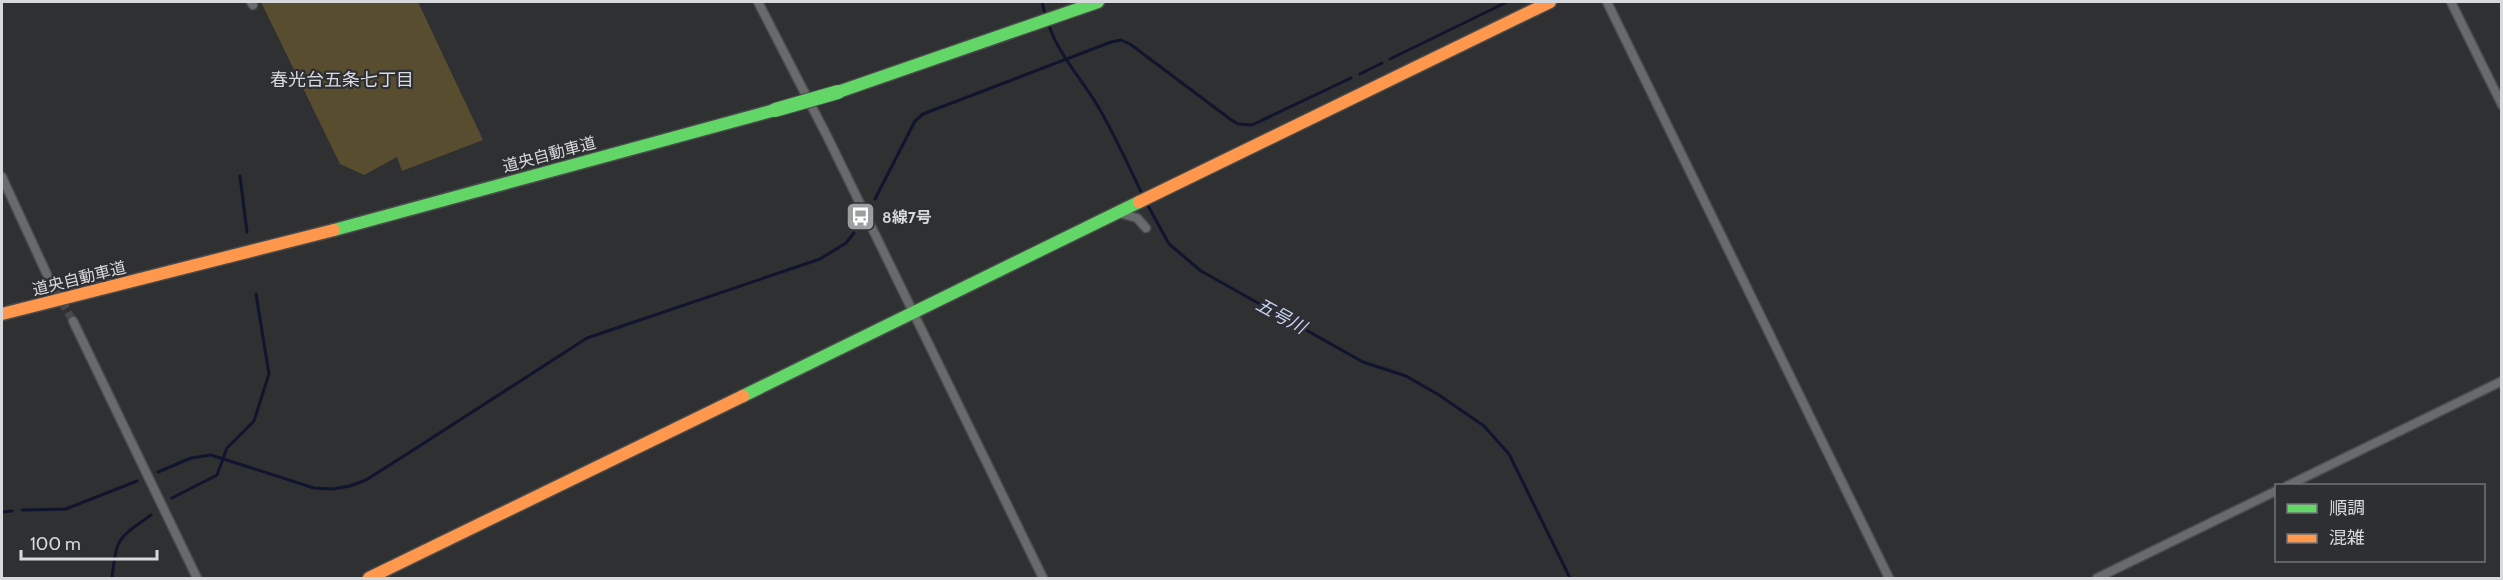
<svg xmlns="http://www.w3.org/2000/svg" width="2503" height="580" font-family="Cabin,'Noto Sans JP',sans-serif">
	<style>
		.green { fill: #594d30 }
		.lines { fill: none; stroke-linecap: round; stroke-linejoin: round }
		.stream { stroke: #10152e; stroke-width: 3 }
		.street-tunnel { stroke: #48494c; stroke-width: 8; stroke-dasharray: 8 4; stroke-linecap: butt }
		.street-casing { stroke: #4a4b4c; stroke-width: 11 }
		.fast-casing { stroke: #4a4b4c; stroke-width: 15 }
		.slow-casing { stroke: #4a4b4c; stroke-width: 15 }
		.street { stroke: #696a6c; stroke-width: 8 }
		.fast { stroke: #63d668; stroke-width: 12 }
		.slow { stroke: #ff974d; stroke-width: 12 }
		.fast-bridge-casing { stroke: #4a4b4c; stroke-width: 16; stroke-linecap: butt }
		.fast-bridge { stroke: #63d668; stroke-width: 14 }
		.labels { text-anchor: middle; stroke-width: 4.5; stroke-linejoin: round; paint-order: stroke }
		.street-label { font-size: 16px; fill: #d8d9dc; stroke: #2e2f33 }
		.poi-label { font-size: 16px; font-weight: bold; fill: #d8d9dc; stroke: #2e2f33; text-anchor: start }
		.neighbourhood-label { font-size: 18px; fill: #d8dae0; stroke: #2e2f33 }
		.water-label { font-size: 18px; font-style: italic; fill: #c7d2f6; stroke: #2e2f33 }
	</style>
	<rect width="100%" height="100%" fill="#2f3032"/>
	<polygon class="green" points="261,2 418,2 483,140 402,171 397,157 364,175 340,164"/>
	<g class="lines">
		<g class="stream">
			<polyline points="1042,2 1045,14"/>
			<path d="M1048,23C1059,56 1082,79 1099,108C1115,136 1129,166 1143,196"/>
			<polyline points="1390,59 1507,2"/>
			<polyline points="1360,74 1382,63"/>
			<polyline points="240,176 247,232"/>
			<polyline points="875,199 915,121 923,114 1111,42 1121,40 1130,44 1230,119 1238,124 1252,125 1351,78"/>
			<polyline points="1146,202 1169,244 1201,271 1363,362 1406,376 1439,395 1484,426 1509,454 1570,578"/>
			<polyline points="158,472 191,458 211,455 314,488 333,489 350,486 366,480 407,454 587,338 820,259 846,243 854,233"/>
			<polyline points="172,498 217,475 227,448 254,421 269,374 256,294"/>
			<polyline points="22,510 66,509 137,481"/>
			<polyline points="2,512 12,511"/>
			<path d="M112,578C117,537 117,539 151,515"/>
		</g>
		<polyline class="street-tunnel" points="50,281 73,321"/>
		<defs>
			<g id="street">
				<polyline points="251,2 253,5"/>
				<polyline points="758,2 828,138 1043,578"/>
				<polyline points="1607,2 1889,578"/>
				<polyline points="2451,2 2502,105"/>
				<polyline points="2,177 50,281"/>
				<polyline points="1119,213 1137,218 1146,228"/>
				<polyline points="73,321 197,578"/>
				<polyline points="2287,486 2502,381"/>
				<polyline points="2097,578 2276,491"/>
			</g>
			<g id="fast">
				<polyline points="838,92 1098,2"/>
				<polyline points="334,230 775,110"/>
				<polyline points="743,396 1139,202"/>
			</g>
			<g id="slow">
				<polyline points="1139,202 1550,2"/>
				<polyline points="2,314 334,230"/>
				<polyline points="369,578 743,396"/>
			</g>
		</defs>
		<use href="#street" class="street-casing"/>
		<use href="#fast" class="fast-casing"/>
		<use href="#slow" class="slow-casing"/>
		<use href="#street" class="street"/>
		<use href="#fast" class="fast"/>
		<use href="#slow" class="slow"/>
		<defs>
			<polyline id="fast-bridge" points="775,110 838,92"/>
		</defs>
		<use href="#fast-bridge" class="fast-bridge-casing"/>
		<use href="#fast-bridge" class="fast-bridge"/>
	</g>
	<defs>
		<symbol id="bus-square" viewBox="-11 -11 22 22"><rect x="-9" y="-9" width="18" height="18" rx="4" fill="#9d9ea0" stroke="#2e2f33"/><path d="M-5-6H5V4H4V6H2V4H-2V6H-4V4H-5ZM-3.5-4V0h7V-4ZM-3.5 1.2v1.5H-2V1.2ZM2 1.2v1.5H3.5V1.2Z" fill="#fff"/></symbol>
	</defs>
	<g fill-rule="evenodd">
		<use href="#bus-square" x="844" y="200" width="33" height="33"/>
	</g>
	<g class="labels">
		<g class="street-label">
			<text transform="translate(549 154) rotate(-15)" y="6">道央自動車道</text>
			<text transform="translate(79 278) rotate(-14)" y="6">道央自動車道</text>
		</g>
		<g class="poi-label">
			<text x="882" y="223">8線7号</text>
		</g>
		<g class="neighbourhood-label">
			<text x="342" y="86">春光台五条七丁目</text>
		</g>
		<g class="water-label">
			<text transform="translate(1281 316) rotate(29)" y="6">五号川</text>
		</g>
	</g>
	<rect width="2503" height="580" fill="none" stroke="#d8d9dc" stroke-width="6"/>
	<rect x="2275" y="484" width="210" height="78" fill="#2e2f33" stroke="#727377" stroke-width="1.5"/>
	<rect x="2287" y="504" width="30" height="9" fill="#63d668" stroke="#727377" stroke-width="1.5"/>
	<text x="2329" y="514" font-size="18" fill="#d8d9dc">順調</text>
	<rect x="2287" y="534" width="30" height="9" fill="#ff974d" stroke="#727377" stroke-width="1.5"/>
	<text x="2329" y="544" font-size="18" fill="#d8d9dc">混雑</text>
	<path d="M21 550v9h136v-9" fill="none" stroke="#d8d9dc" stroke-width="3"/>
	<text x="30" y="550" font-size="18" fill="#d8d9dc" stroke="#2e2f33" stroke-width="4.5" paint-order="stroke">100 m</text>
</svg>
